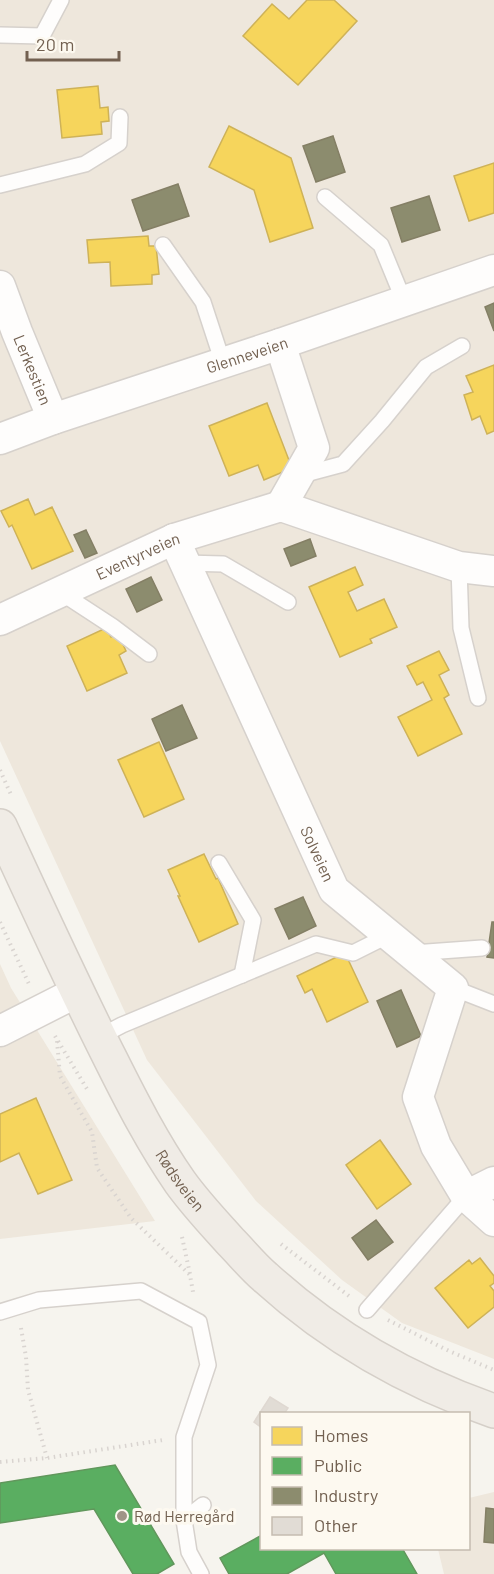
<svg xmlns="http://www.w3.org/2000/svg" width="494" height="1574" font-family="Barlow,sans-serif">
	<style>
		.residential { fill: #eee7dc }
		.homes { fill: #f6d55c; stroke: #ceb258; stroke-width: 1.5 }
		.public { fill: #5aae61; stroke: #61975c; stroke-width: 1.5 }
		.industry { fill: #8c8c6e; stroke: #847f65; stroke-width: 1.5 }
		.building { fill: #e1dcd5; stroke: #dfd8d1; stroke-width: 1.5 }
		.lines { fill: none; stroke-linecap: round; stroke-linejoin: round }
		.service-casing { stroke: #d6d1cc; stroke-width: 18 }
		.minor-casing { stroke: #d6d1cc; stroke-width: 33 }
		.trunk-casing { stroke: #d5cfc8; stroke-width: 36 }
		.path { stroke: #d9d4d0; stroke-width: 4; stroke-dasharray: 1.5 4.5; stroke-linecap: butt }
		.service { stroke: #fefdfc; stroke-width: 15 }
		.minor { stroke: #fefdfc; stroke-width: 30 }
		.trunk { stroke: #f0ece6; stroke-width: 33 }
		.poi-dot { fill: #a09487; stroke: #fdf9f0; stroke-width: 2 }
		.labels { text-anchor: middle; stroke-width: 6; stroke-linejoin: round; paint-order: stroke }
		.street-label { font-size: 16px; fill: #726050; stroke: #fdf9f0 }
		.poi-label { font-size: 16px; fill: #726050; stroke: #fdf9f0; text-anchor: start }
	</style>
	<rect width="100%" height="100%" fill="#f6f4ee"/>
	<g class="residential">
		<polygon points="0,0 494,0 494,1359 402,1323 342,1280 256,1201 147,1060 0,741"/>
		<polygon points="0,964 11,988 155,1221 0,1239"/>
		<polygon points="494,1492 494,1574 444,1574 438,1549 468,1548 469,1498"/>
	</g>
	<g class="homes">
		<polygon points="307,0 334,0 357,21 298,85 243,36 272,4 289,19"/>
		<polygon points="98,86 100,108 108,107 109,121 101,122 102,134 62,138 57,90"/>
		<polygon points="229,126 291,158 313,228 270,242 254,190 209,167"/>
		<polygon points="494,163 494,213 469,221 454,176"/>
		<polygon points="148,236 149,246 156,246 159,274 152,275 152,284 111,286 110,262 89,263 87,240"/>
		<polygon points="494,365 494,431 487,434 480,416 472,420 464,395 473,392 466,376"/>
		<polygon points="267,403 292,468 264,480 258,465 229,476 209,426"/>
		<polygon points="28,499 35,515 52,507 73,551 32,569 12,525 9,527 1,511"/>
		<polygon points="355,567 363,585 348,592 357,611 384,599 397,627 370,639 372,643 340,657 309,587"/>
		<polygon points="106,628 111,637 118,634 126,651 119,655 127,673 87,691 67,646"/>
		<polygon points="439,651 449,670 439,675 449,695 444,698 462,734 418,756 398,717 432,700 423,682 417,685 407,666"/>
		<polygon points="159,742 184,799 144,817 118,760"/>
		<polygon points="204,854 216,879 218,878 238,924 199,942 178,896 180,896 168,870"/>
		<polygon points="345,953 368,1002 327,1022 312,989 305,993 297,976"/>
		<polygon points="36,1098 72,1180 38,1194 19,1153 0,1162 0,1114"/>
		<polygon points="380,1140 411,1184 377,1209 346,1165"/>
		<polygon points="480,1258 494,1276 494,1283 490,1286 494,1291 494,1307 468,1328 435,1288 469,1260 472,1264"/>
	</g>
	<g class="public">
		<polygon points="115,1465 174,1564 157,1574 133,1574 94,1509 0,1523 0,1483"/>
		<polygon points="262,1535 262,1548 402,1548 417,1574 336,1574 324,1553 287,1574 229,1574 220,1558"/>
	</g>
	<g class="industry">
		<polygon points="333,136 345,172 316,182 303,146"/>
		<polygon points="178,184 189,216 143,231 132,200"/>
		<polygon points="429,196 440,230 402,242 391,208"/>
		<polygon points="494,303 494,331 485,307"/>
		<polygon points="86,530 97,553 85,558 74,535"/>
		<polygon points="310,539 316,556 291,566 284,549"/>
		<polygon points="151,577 162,600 137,612 126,589"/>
		<polygon points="182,705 197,738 166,751 152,719"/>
		<polygon points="303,897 316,926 289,939 275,909"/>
		<polygon points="492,922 494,922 494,958 487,957"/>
		<polygon points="401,990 421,1036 397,1047 377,1001"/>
		<polygon points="376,1220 393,1242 368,1260 352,1238"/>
		<polygon points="486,1508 494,1509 494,1543 484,1542"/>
	</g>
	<polygon class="building" points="270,1397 288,1408 284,1414 262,1414 262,1428 254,1422"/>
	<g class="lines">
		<defs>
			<g id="service">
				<polyline points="0,35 42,36 61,0"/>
				<polyline points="0,185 85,164 119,143 120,117"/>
				<polyline points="325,197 381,245 404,301"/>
				<polyline points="163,245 203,302 223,363"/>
				<polyline points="298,476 343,464 382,421 426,367 462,346"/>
				<polyline points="185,563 223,564 288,602"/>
				<polyline points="459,567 461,628 478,698"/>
				<polyline points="60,592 112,626 149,654"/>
				<polyline points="219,863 253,920 242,975"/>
				<polyline points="413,953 482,948"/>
				<polyline points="453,988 494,1004"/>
				<polyline points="99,1037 122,1025 316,944 353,953 389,935"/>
				<polyline points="367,1310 466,1196"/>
				<polyline points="0,1312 39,1300 141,1291 199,1322 208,1365 184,1437 184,1520 189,1552 201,1574"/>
				<polyline points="184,1520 203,1505"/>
			</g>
			<g id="minor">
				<path id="s1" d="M0,286L17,332L53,419"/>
				<polyline points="280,344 314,448 281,506"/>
				<path id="s2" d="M0,439L53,419L280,344L494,270"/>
				<path id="s3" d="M174,539L334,890L453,988L418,1097L436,1146L466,1196L494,1221"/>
				<path id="s4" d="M0,620L174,539L281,506L459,567L494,571"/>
				<polyline points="0,1031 77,992"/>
				<polyline points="466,1196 494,1182"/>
			</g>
			<g id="trunk">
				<path id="s5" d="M0,826C36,904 72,983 111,1060C132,1102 153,1143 180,1182C195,1203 213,1222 230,1241C242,1253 252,1266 265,1277C331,1337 410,1382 494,1411"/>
			</g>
		</defs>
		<use href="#service" class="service-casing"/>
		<use href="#minor" class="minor-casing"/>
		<use href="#trunk" class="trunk-casing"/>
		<g class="path">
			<polyline points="0,770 12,797"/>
			<polyline points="0,922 29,984"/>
			<polyline points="55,1036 87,1089"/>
			<polyline points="57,1041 60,1076 92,1132 97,1168 131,1218 190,1275 193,1292"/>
			<polyline points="182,1237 190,1274"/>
			<polyline points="281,1244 349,1296"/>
			<polyline points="388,1320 449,1351 494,1370"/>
			<polyline points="21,1328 26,1357 28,1390 47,1458"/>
			<polyline points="0,1462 47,1458 163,1440"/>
		</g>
		<use href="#service" class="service"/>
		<use href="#minor" class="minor"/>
		<use href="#trunk" class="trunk"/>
	</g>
	<circle class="poi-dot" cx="122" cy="1516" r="6"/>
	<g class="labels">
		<g class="street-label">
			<text dy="6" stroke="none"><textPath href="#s2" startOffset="261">Glenneveien</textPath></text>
			<text dy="6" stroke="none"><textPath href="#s1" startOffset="90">Lerkestien</textPath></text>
			<text dy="6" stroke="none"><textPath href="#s4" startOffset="152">Eventyrveien</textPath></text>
			<text dy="6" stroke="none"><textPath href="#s3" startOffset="346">Solveien</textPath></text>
			<text dy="6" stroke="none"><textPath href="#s5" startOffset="398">Rødsveien</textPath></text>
		</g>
		<g class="poi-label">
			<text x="134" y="1522">Rød Herregård</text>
		</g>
	</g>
	<rect x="260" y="1412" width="210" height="138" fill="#fdf9f0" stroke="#c5bcb0" stroke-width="1.5"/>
	<rect x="272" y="1427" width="30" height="18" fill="#f6d55c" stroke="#c5bcb0" stroke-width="1.5"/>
	<text x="314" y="1442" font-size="18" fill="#726050">Homes</text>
	<rect x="272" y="1457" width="30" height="18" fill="#5aae61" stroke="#c5bcb0" stroke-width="1.5"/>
	<text x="314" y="1472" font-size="18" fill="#726050">Public</text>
	<rect x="272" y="1487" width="30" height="18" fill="#8c8c6e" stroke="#c5bcb0" stroke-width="1.5"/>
	<text x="314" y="1502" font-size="18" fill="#726050">Industry</text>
	<rect x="272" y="1517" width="30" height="18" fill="#e1dcd5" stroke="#c5bcb0" stroke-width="1.5"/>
	<text x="314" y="1532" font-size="18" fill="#726050">Other</text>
	<path d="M27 51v9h92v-9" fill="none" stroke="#726050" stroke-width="3"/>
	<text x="36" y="51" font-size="18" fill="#726050" stroke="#fdf9f0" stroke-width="4.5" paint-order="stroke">20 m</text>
</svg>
